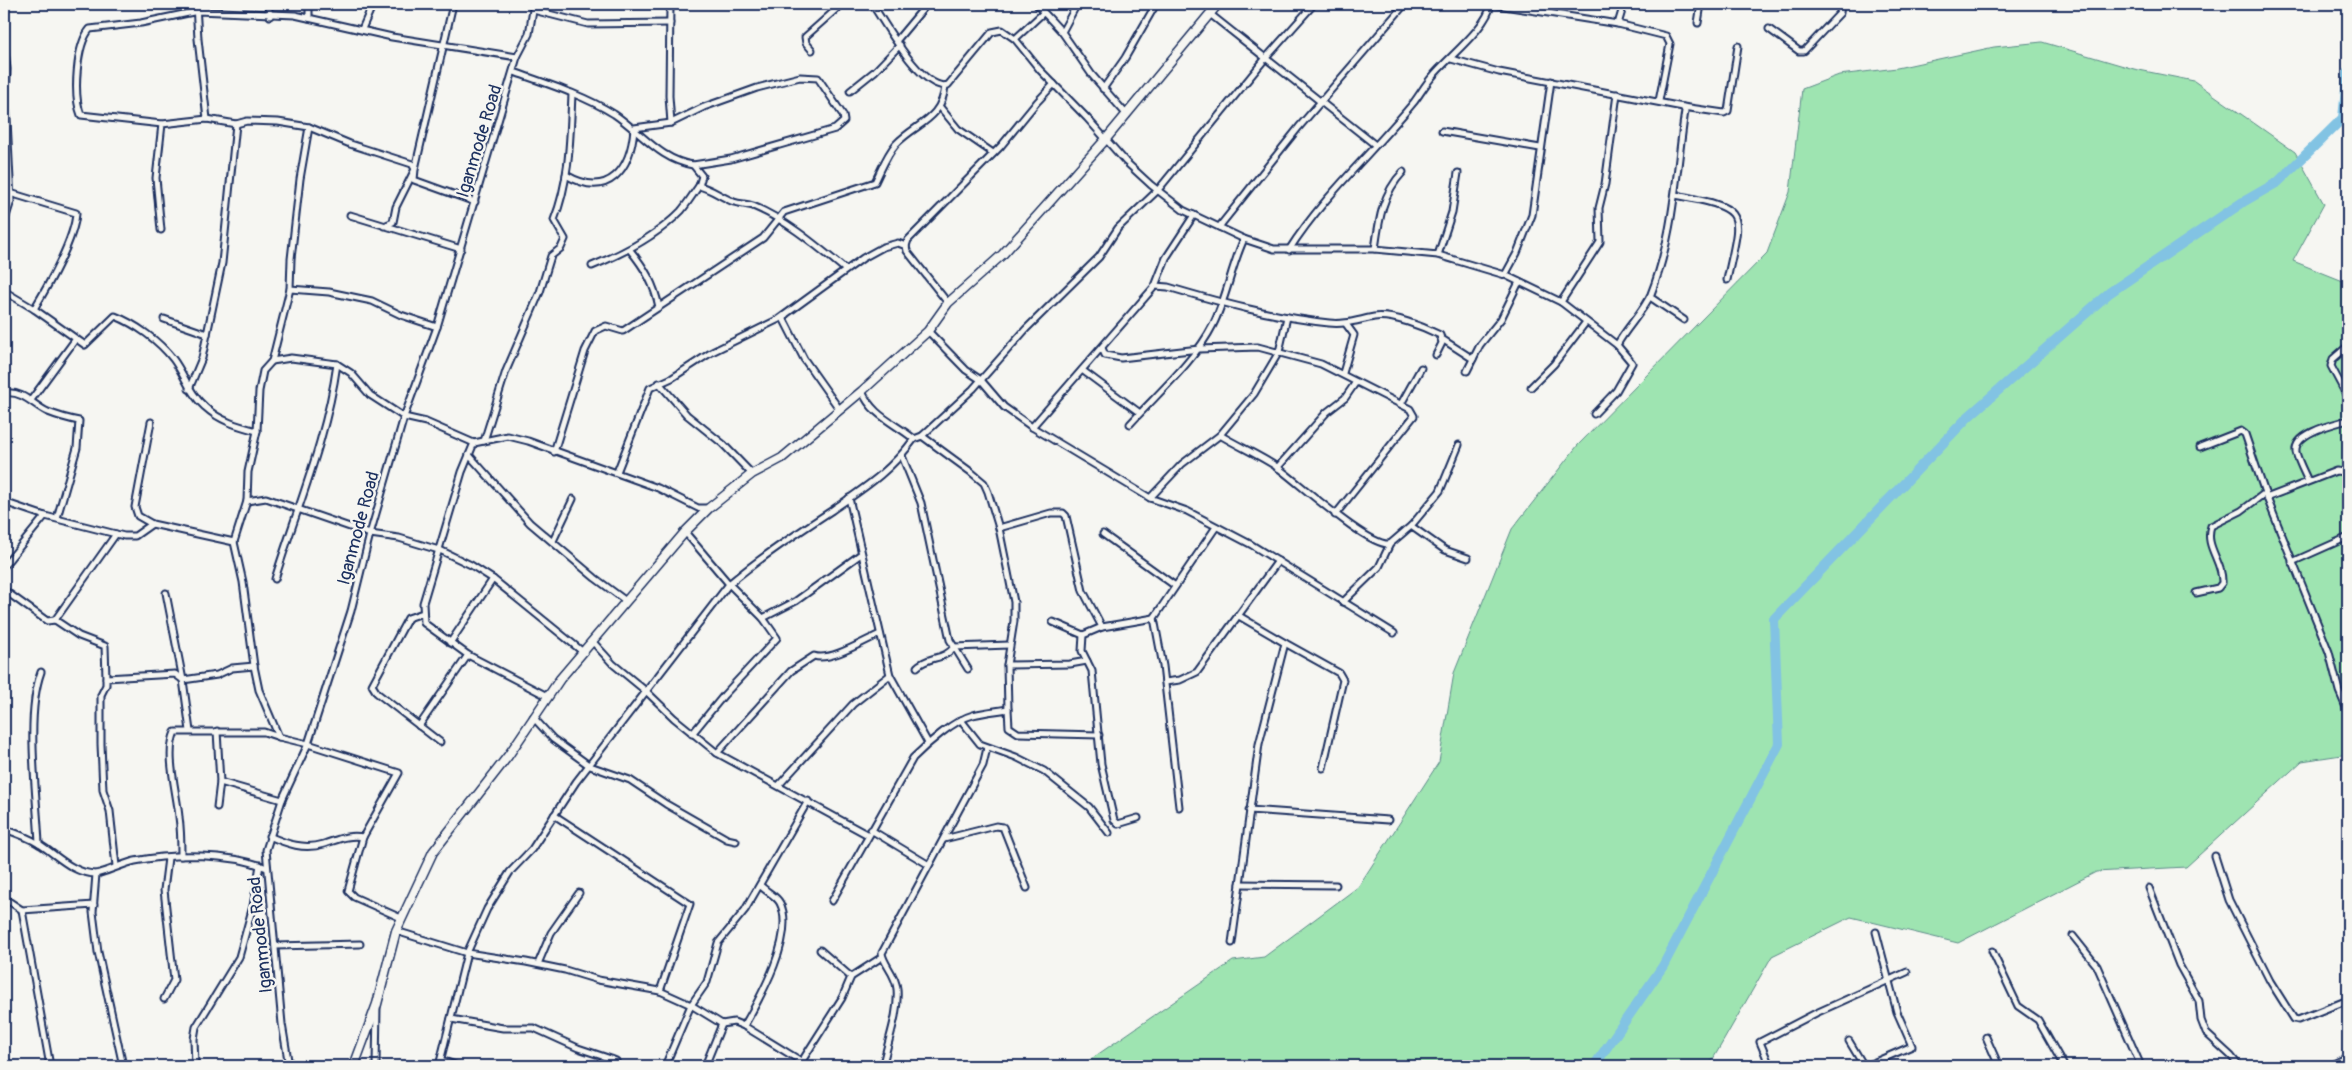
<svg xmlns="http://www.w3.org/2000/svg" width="2352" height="1070" font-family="Pangolin,sans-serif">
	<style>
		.green { fill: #9ee4b1; stroke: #5c8a88 }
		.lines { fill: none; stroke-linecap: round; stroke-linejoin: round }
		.river { stroke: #82c3e3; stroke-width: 10 }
		.street-casing { stroke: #1b2f5e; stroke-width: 9 }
		.secondary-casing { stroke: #1b2f5e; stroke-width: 11 }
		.street { stroke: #f6f6f2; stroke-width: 5 }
		.secondary { stroke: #f6f6f2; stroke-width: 8 }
		.labels { text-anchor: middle; stroke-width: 5; stroke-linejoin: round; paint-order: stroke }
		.street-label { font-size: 18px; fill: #1b2f5e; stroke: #f6f6f2 }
	</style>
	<rect width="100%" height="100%" fill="#f6f6f2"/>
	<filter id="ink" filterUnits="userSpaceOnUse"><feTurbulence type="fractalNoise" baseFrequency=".02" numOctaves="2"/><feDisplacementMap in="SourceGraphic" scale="10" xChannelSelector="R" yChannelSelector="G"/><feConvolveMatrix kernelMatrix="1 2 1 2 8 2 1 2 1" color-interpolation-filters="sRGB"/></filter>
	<g filter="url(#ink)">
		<polygon class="green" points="2042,42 2134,69 2194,81 2295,152 2324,204 2293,261 2348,283 2348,754 2302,761 2186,867 2096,872 1958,943 1851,917 1772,956 1709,1066 1081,1066 1233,961 1264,957 1358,887 1439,762 1454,673 1512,529 1578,445 1767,253 1790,192 1802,89 1839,75 1897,68 1994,47"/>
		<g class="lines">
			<polyline class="river" points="1594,1066 1663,966 1779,744 1774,619 1968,417 2109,293 2243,202 2278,182 2343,118 2348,71"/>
			<defs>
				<g id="street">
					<polyline points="196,4 198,39 207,119"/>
					<polyline points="268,4 270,16"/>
					<polyline points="670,4 669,96 671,123"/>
					<path d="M872,4C885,23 923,93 948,85L992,32L1002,30L1015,39L1040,70L1087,118L1126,162L1151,185L1183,210L1244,239L1274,249H1375L1438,255L1505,275L1561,302L1617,345L1632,363L1616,391L1594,414"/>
					<polyline points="1036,4 1062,32 1092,75 1127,115"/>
					<polyline points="1491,4 1618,24 1666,36 1670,44 1659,101"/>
					<polyline points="533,10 588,24 670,23"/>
					<polyline points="1210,14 1374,144"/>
					<polyline points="309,18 309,4"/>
					<polyline points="1698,23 1701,4"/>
					<polyline points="4,24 6,4"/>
					<polyline points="1618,24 1624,4"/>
					<polyline points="362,29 373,4"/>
					<polyline points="1769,29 1799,51 1804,51 1840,13 1841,4"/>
					<polyline points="1062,32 1077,4"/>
					<polyline points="1015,39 1043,13"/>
					<polyline points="897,40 927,4"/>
					<polyline points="4,42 7,69 6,99 11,201 4,223"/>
					<polyline points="812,50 806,43 805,37 842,4"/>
					<path d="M1451,59L1499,72L1683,107L1685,111C1676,172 1674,236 1651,294C1643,312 1626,328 1617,345"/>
					<path d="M514,72C548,84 583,95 614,114C642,133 660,160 693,165L702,176L699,186C712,189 721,197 734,202C740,204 747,204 753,206C787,220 818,247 846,270"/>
					<polyline points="1103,89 1125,58 1156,4"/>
					<polyline points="850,91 875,71 900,45"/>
					<polyline points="940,107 958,129 993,153"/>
					<polyline points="1683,107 1724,113 1728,111 1738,46"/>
					<path d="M162,124L81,115C73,95 76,45 90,29L141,23L198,11L295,15L392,37L517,57"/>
					<polyline points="1442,131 1540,148"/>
					<path d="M566,175C609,200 631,169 634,128L671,123L704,107L757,88L800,77L818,78L843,115L844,121L835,129L731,159L693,165"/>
					<path d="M10,193L76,213C75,238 48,286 34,309"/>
					<path d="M1675,195C1749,209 1742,210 1727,280"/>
					<polyline points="350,215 461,249"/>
					<polyline points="384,226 393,222 396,207 415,169 453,4"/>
					<polyline points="1219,227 1299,127 1405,4"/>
					<polyline points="161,230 156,178 162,124 207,119 236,124 247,121 278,122 309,127 350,144 412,164 415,169 414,180 475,202"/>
					<polyline points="906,246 907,251 948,303"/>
					<path d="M1375,249C1379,220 1382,194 1403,172"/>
					<path d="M630,250C645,268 654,284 659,307"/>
					<path d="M1289,250C1324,195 1373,152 1414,102C1420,94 1425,85 1432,77C1446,59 1488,27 1491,4"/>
					<polyline points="1438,255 1452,212 1458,173"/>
					<path d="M592,266C624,253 657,236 681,211C687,204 693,194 699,186"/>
					<polyline points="1505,275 1517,253 1532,215 1551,81"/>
					<polyline points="1155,286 1166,258 1194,215"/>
					<polyline points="290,289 329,292 372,301 401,315 437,327"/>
					<path d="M4,291L34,309L85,345L115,316C136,324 159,341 173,359C185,375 189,393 205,407C220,421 238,426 257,431"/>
					<polyline points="1650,297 1684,320"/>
					<polyline points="1561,302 1600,242 1599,208 1605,184 1617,94"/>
					<polyline points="785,315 784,320 804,359 840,410"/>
					<polyline points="164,319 207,334"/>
					<polyline points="928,331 966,370 981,380 1004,407 1032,427 1150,498 1187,511 1252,545 1394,633"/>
					<polyline points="1442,339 1473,359"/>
					<polyline points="2348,346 2333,359 2331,366 2348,398"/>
					<polyline points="1102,348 1105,355 1121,358 1199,349 1258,347 1321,364 1410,409 1414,416 1335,515"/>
					<polyline points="272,361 291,358 337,364 351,373 370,395 404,417 426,422 474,443 508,436 528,441 658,488 698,508 709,508"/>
					<polyline points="1082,370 1140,413"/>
					<polyline points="1467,371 1480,345 1501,319 1519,282"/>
					<polyline points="1343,373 1354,335 1346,324"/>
					<polyline points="659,383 687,415 723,444 752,474"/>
					<polyline points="1531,387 1554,364 1586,322"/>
					<polyline points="189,389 202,358 222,263 236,124"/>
					<path d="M862,391C872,416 895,423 914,439L922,436L971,472L984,483L988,492L999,528L1014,602V621L1007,665L1008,709"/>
					<path d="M4,395L6,393C24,391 34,406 48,412C58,416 69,419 79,421L77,448L57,518"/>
					<polyline points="31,400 75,340"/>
					<polyline points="1401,404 1421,368"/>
					<polyline points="151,422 135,507 138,516 152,524"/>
					<path d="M1130,424C1157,394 1195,361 1213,325C1227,297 1231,267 1244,239"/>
					<path d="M1032,427L1155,286L1168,287C1222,303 1273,317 1329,323C1345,325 1358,320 1374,317C1392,314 1424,327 1440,335L1442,343L1436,355"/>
					<path d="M1220,435C1238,446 1259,455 1277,467C1297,481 1368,547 1390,544"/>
					<polyline points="922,436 973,389 1026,329 1099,257 1118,228 1158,190 1265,59 1314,4"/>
					<path d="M484,441L506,371L540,292L551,256L561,248L565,239L554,220C570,180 570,137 572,94"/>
					<polyline points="474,443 462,472 423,603 424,623 468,655 547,696"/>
					<polyline points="2200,447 2241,431 2245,434 2265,493"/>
					<path d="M554,452L585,351L595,331L606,326L623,331L763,238L784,212L875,182C881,170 887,154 896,144C916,123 942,120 945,86"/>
					<polyline points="469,455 530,523 595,578 626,601"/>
					<polyline points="902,456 921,503 950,640 968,669"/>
					<polyline points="1277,468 1327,412 1345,398 1356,382"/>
					<polyline points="617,472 650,388 672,378 712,352 779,319 863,258 883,247 898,243 906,246 908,240 1001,146 1037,102 1054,84"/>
					<path d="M2308,481C2304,472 2298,461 2296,452C2293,433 2334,424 2348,420"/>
					<polyline points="849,498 890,675 928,743"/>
					<polyline points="1150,498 1182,464 1220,435 1254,394 1279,352 1287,317"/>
					<polyline points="2266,498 2336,471 2346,472 2348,476"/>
					<polyline points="247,501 266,498 370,534 399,538 442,551 471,565 493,579 583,652"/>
					<polyline points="4,502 45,516 124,536 135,536 152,524 234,542"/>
					<polyline points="1411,526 1445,550 1468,558"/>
					<polyline points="999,528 1051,513 1063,513 1066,516 1083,591 1102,627"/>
					<polyline points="685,532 729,584 763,618 777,638 724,695 692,734"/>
					<polyline points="1103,534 1174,585"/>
					<polyline points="553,541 573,499"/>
					<polyline points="2292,562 2348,537"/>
					<polyline points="4,566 45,516"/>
					<path d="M275,579C297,508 327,438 337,364"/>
					<polyline points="4,590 47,621 55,620 79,636 105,646 106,678"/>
					<polyline points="166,593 183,680 190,731"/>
					<path d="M2196,593L2218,588L2222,583C2223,561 2204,547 2211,526L2241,511L2265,493L2329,652L2339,691L2348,712"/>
					<polyline points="1343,602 1379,567 1390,544 1411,526 1440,491 1459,445"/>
					<polyline points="423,613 408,618 372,685 377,693 440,742"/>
					<polyline points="763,618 796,601 861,554"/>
					<polyline points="55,620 116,534"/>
					<polyline points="1053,622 1083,635"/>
					<polyline points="593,642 613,664 647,692 674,718 717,753 868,835"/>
					<polyline points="450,643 493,579"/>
					<polyline points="1285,643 1339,673 1343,680 1323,768"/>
					<polyline points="1007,665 1070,664 1087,661"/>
					<path d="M917,667C928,656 945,660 954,647L1009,645"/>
					<polyline points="1165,682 1180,680 1197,672 1278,561"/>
					<polyline points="533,717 553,739 590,766 630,780 666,804 727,839 736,841"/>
					<polyline points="961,720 980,744 1016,757 1044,771 1089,807 1109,833"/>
					<polyline points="419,726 468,655"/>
					<path d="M717,753L791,671L814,656C830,662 864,641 880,634"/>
					<polyline points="220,782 282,800"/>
					<polyline points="779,785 853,704 890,675"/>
					<polyline points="217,807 220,782 217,731"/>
					<polyline points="1179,807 1163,666 1154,618 1216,527"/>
					<polyline points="1249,810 1388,820"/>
					<polyline points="554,815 690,904 660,991"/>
					<polyline points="1138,818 1118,824 1114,820 1101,764 1092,671 1082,651 1083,635 1102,627 1154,618"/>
					<path d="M4,829C16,833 28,837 39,844C57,855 72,873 95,874C101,874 125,863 135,861C174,853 230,853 267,868"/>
					<polyline points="871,830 929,865"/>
					<path d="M269,836C287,844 304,850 324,844C337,840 348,834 363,837L399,773L308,744L279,737L259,690L254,666L243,582L234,542L247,501L248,472L257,431L259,391L263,371L272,361L290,289L291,259L300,179L309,127"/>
					<polyline points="363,837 348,891 354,897 401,918"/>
					<polyline points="944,839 996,826 1003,827 1027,888"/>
					<path d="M39,844C37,795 25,716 41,672"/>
					<path d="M181,856C181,843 181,830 179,817C177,793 165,754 175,732H264L279,737"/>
					<polyline points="2215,856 2229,900 2270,981 2294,1019 2298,1020 2343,1002 2348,1002"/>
					<polyline points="116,866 110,811 103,790 101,744 101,695 106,685 106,678 175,674 183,680 217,675 232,668 254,666"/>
					<polyline points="96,874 93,912 98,952 123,1066"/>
					<polyline points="1240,884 1336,885"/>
					<polyline points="2149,888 2179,965 2199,1001 2201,1020 2206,1033 2231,1056 2239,1066"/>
					<polyline points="4,898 22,910 94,905"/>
					<path d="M832,901L913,758C927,744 954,720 973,715C984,712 996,711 1008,709L1009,727L1018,733L1099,735"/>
					<polyline points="22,910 50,1066"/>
					<polyline points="396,931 467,953 526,962 565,970 598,980 660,991 691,1005 722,1024 734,1022 744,1026 809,1066"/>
					<polyline points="2073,936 2097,966 2141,1066"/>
					<polyline points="1232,943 1259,744 1285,643 1239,616"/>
					<polyline points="275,946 360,944"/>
					<polyline points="820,950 851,977"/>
					<polyline points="1992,951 2018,1006 2038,1020 2064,1066"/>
					<polyline points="538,964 551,933 579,893"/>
					<polyline points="164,999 174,980 164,890 168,858"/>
					<polyline points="451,1019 503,1028 534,1028 578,1048 611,1059 616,1061 617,1066"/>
					<path d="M744,1026C760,998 796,935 780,903C776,895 766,892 760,885"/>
					<polyline points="1986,1037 1999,1066"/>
					<polyline points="1849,1041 1864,1066"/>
					<polyline points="441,1060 458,1066"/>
					<path d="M884,1060C889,1038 899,1012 897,989C896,974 883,964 882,953L983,765L987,748"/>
					<polyline points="802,1061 842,998 851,977 882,957"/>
					<polyline points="195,1066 194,1039 196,1027 239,957 253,906 260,865"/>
					<polyline points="289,1066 282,1024 266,850 282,800 308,744 351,611 370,534 404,417 437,327 517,57 529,34 534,4"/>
					<polyline points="376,1066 377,1007"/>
					<path d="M439,1066L467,953L487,909L510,872L532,849L576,782L729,584C761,557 796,534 831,511C864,488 890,472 914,439"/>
					<polyline points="665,1066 691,1005 707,982 718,943 745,910 808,801"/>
					<polyline points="705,1066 722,1024"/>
					<polyline points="1770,1066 1760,1042 1816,1013 1907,972"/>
					<polyline points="1866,1066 1912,1046 1897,1012 1876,932"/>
				</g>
				<g id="secondary">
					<polyline points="354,1066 377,1004 396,931 433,852 508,756 560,679 685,532 709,508 752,474 782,458 862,391 928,331 948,303 1003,254 1106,139 1218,4"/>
					<polyline points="2332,1066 2348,1058"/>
					<polyline points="2347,1066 2348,1065"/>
				</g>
			</defs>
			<use href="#street" class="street-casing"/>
			<use href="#secondary" class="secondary-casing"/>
			<use href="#street" class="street"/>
			<use href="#secondary" class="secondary"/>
		</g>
	</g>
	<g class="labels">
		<g class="street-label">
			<text transform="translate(479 141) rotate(-73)" y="6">Iganmode Road</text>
			<text transform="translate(358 528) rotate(-75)" y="6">Iganmode Road</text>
			<text transform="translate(260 935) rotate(-96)" y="6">Iganmode Road</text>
		</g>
	</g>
	<rect width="2352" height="1070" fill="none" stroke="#f6f6f2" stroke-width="20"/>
	<rect x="10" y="10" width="2332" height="1050" fill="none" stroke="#1b2f5e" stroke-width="2" filter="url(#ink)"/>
</svg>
